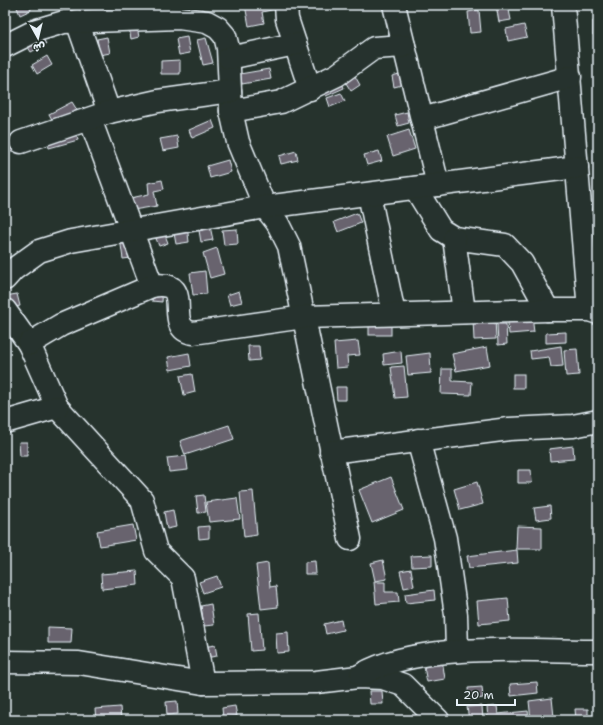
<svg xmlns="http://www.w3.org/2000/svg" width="603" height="725" font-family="'Shantell Sans','Playpen Sans Arabic',sans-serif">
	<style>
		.building { fill: #67636e; stroke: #e8f1f8 }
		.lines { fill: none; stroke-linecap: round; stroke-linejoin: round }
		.minor-casing { stroke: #e8f1f8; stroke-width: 25 }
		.minor { stroke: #26332d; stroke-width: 22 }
	</style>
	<rect width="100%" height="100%" fill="#26332d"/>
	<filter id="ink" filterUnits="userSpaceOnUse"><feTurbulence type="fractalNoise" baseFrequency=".025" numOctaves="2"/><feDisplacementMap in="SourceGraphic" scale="8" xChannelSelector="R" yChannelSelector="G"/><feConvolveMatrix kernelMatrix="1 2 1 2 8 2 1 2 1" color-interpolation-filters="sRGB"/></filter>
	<g filter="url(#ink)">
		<g class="building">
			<polygon points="16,5 29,5 31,10 20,15"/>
			<polygon points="245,5 280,5 281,8 262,12 264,23 249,26"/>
			<polygon points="496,5 508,5 511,20 499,22"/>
			<polygon points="479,10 481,32 470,33 468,12"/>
			<polygon points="136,21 139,37 131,39 128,22"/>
			<polygon points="593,21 598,21 598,34 593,35"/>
			<polygon points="524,25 527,37 508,41 506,29"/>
			<polygon points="41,35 46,44 31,52 26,44"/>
			<polygon points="107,37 110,53 100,55 97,39"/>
			<polygon points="187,37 190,53 179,55 176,39"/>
			<polygon points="206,38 213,63 203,65 197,40"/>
			<polygon points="47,56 52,65 37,74 32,65"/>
			<polygon points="180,60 180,74 161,74 161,61"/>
			<polygon points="335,67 344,88 326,96 316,76"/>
			<polygon points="336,67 351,69 360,85 351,91"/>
			<polygon points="269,69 271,79 242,84 240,74"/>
			<polygon points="403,73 406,84 394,87 392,76"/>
			<polygon points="341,93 345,101 330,107 327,98"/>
			<polygon points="72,102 77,110 54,123 49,114"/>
			<polygon points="407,112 409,123 398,126 395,115"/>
			<polygon points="212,120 215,128 192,138 189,130"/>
			<polygon points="75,127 78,140 49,148 46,135"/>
			<polygon points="409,130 415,149 393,156 387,137"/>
			<polygon points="177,136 179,148 163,151 160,139"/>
			<polygon points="9,144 13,151 5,155 5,146"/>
			<polygon points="296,151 298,160 281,164 279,156"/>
			<polygon points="379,151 382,161 367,165 364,155"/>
			<polygon points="228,160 231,172 210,178 207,166"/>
			<polygon points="162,180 164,189 154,191 157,206 133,210 131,198 149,194 148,183"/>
			<polygon points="357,213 361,223 338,232 334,222"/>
			<polygon points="208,217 213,240 201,242 197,219"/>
			<polygon points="187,225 189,242 176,244 173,228"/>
			<polygon points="162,227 168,243 159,246 153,231"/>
			<polygon points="237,229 238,244 224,245 222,230"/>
			<polygon points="120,238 139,257 123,259"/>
			<polygon points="217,248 224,274 210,278 203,253"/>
			<polygon points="205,271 207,294 193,295 190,273"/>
			<polygon points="153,284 163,285 162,302 152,301"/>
			<polygon points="239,291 242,302 230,305 227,295"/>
			<polygon points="17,294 20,306 5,309 5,296"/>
			<polygon points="531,309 534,332 509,334 507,312"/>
			<polygon points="473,319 495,319 496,339 474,340"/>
			<rect x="369" y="324" width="22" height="11"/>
			<polygon points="497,324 506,324 507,344 498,345"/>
			<polygon points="566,332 566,342 546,343 546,333"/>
			<polygon points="358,341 360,355 347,356 348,367 336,368 334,343"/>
			<polygon points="248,346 259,346 260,360 249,361"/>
			<polygon points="561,346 563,366 551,367 549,357 531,359 530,351"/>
			<polygon points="487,347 490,365 456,371 452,354"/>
			<polygon points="577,349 579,375 566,376 564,350"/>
			<polygon points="401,351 402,363 384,365 383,354"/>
			<polygon points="189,353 191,366 170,370 168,357"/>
			<polygon points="430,353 431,373 408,375 406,356"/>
			<polygon points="404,366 407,397 395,398 391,367"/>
			<polygon points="442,369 452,369 452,381 472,382 471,395 441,394"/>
			<polygon points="192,374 195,392 184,395 180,376"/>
			<rect x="513" y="374" width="11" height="14"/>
			<polygon points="336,387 346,387 346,400 337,400"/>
			<polygon points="229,425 234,439 185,455 180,441"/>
			<polygon points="19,442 27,442 27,456 20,456"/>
			<polygon points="573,446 574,459 550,461 549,449"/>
			<polygon points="186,456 188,470 169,472 167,458"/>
			<polygon points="518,470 531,470 532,483 518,483"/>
			<polygon points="391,477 404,510 372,523 359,490"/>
			<polygon points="477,482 483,504 460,510 454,489"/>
			<polygon points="253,491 257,535 244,537 240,492"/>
			<polygon points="204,495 206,512 198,513 196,496"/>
			<polygon points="237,498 240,519 209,522 206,502"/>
			<polygon points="550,506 551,518 536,520 534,508"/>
			<polygon points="173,510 176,527 167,529 164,512"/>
			<polygon points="133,525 136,540 100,546 97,531"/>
			<polygon points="209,526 209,538 199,539 198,527"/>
			<polygon points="517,526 542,527 542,549 516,549"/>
			<polygon points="517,550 518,563 469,568 467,556"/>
			<polygon points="432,555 432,566 412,567 411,556"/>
			<polygon points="383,560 387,579 375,581 371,563"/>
			<polygon points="315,561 316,574 305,574 305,562"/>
			<polygon points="268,563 270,587 276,586 278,607 261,609 256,565"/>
			<polygon points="411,569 414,586 404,588 400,571"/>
			<polygon points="137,571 138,585 102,589 101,574"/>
			<polygon points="217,576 221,587 203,593 199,582"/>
			<polygon points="374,582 385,582 385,592 398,592 399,602 376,604"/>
			<polygon points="434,590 435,600 406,603 405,594"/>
			<polygon points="508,598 510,621 479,624 477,601"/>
			<polygon points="211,604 214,625 204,626 201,606"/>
			<polygon points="259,613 262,650 251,651 248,614"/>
			<polygon points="341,620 343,630 326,634 324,624"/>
			<polygon points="48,627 72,628 71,643 48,643"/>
			<polygon points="288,632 289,652 277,653 276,633"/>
			<polygon points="215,645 217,656 205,658 203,647"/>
			<polygon points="442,659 445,679 427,682 423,662"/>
			<polygon points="537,682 538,693 511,696 510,684"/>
			<polygon points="482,687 483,698 469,700 468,688"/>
			<polygon points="369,691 382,691 383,704 370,704"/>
			<polygon points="552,698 554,717 531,720 529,701"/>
			<polygon points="177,701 178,714 167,715 166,702"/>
			<polygon points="235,706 237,716 223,718 222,708"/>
			<polygon points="482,706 483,720 469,720 467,707"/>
			<polygon points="497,706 498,714 528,711 529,720 488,720 487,707"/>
			<polygon points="120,707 121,720 96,720 95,709"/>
			<polygon points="575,709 588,709 588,720 576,720"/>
		</g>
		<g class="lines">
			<defs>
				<g id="minor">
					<polyline points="286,5 287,19 310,89"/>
					<polyline points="394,5 438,185"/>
					<polyline points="563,5 589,310"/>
					<polyline points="77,21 109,112"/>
					<polyline points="5,46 37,30 64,22 179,18 207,22 218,28 225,36 228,48 231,111 238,142 265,207 278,224 289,246 350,539"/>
					<polyline points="229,58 295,44"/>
					<polyline points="231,111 281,102 337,75 374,48 404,46"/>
					<polyline points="90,119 152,286"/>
					<polyline points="422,119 570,77"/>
					<polyline points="21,142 109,112 158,101 230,91"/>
					<polyline points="415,188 441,230 454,238 505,245 522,263 548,310"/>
					<polyline points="369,194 394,314"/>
					<polyline points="454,238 464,312"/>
					<polyline points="5,279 14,269 39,251 71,241 265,207 577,167"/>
					<polyline points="5,310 29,344 57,407 142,500 156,551 183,578 203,683"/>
					<path d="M29,344L61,325L152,286C198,278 161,328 193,333L304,317L548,310H589L598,313"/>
					<polyline points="5,422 57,407"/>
					<polyline points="418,440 445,538 456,615 457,651"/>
					<polyline points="331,452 509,429 573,426 598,421"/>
					<polyline points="5,662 79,663 203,683 316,682 358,677 383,678 403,685 438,720"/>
					<path d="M361,675C419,641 531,651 598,651"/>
				</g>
			</defs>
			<use href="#minor" class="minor-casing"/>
			<use href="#minor" class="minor"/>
		</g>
	</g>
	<rect width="603" height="725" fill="none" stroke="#26332d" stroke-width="20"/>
	<rect x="10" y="10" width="583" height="705" fill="none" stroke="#e8f1f8" stroke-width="1.5" filter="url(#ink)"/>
	<g transform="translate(38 38) rotate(172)" stroke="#26332d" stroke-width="3" paint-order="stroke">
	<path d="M0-3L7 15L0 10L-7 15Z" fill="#e8f1f8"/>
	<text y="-6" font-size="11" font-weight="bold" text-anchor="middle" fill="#e8f1f8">ش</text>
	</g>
	<path d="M457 699v6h58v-6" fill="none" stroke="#e8f1f8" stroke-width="2"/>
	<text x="463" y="699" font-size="12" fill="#e8f1f8" stroke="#26332d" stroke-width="3" paint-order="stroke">20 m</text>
</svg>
